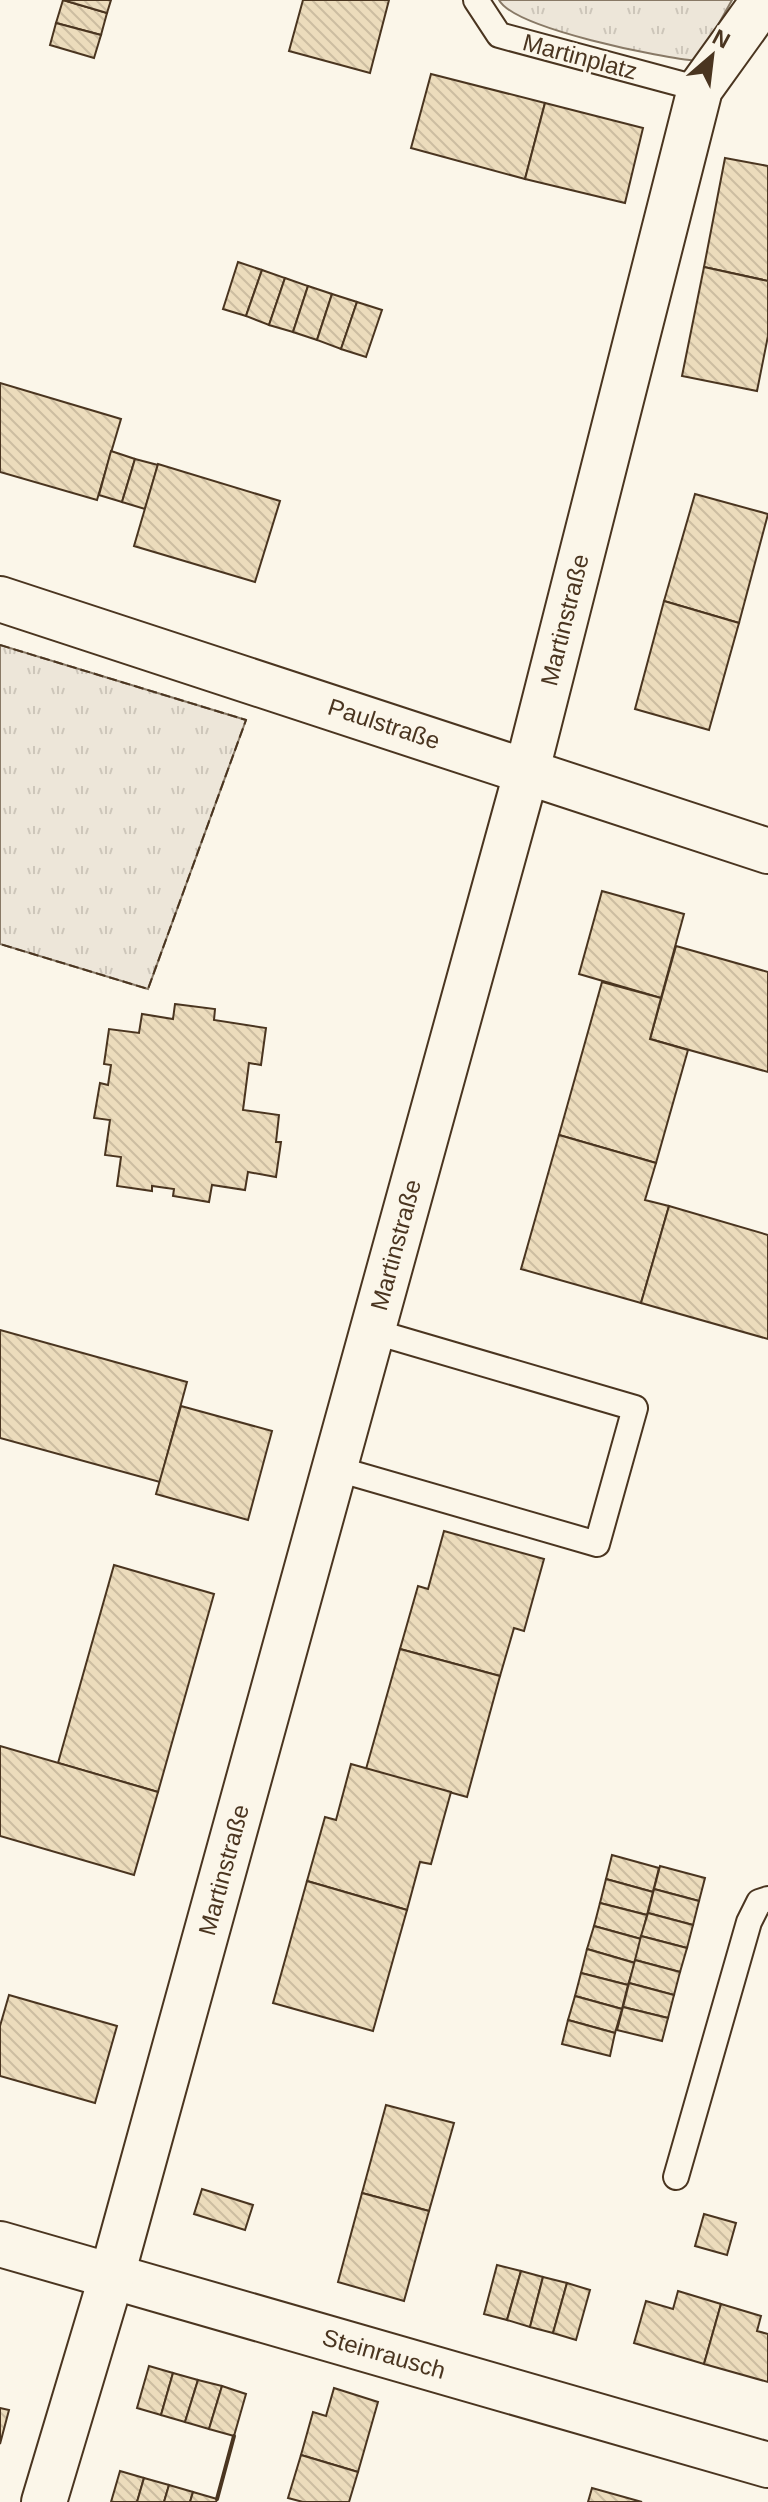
<svg xmlns="http://www.w3.org/2000/svg" width="768" height="2502" font-family="Arial,sans-serif">
	<style>
		.grass { fill: url(#grass-tufts); stroke: #887966; stroke-width: 2 }
		.building { fill: url(#building-back-hatch); stroke: #4a3520; stroke-width: 2 }
		.lines { fill: none; stroke-linecap: round; stroke-linejoin: round }
		.service-casing { stroke: #4a3520; stroke-width: 28 }
		.minor-casing { stroke: #4a3520; stroke-width: 48 }
		.service { stroke: #fbf6e9; stroke-width: 24 }
		.minor { stroke: #fbf6e9; stroke-width: 44 }
		.fence { stroke: #4a3520; stroke-width: 2; stroke-dasharray: 10 4; stroke-linecap: butt }
		.wall { stroke: #4a3520; stroke-width: 4 }
		.labels { text-anchor: middle; stroke-width: 6; stroke-linejoin: round; paint-order: stroke }
		.street-label { font-size: 24px; fill: #4a3520; stroke: #fbf6e9 }
	</style>
	<defs>
		<pattern id="grass-tufts" width="24" height="20" patternUnits="userSpaceOnUse" patternTransform="scale(2)"><rect width="24" height="20" fill="#ede6d9"/><path d="M3 7l-1-3M5 7V3M7 7l1-3M15 17l-1-3M17 17v-4M19 17l1-3" fill="none" stroke="#cdc6ba"/></pattern>
		<pattern id="building-back-hatch" width="6" height="6" patternUnits="userSpaceOnUse" patternTransform="scale(2)"><rect width="6" height="6" fill="#ecdcbc"/><path d="M-1 5l2 2M0 0l6 6M5-1l2 2" fill="none" stroke="#ccbda1"/></pattern>
	</defs>
	<rect width="100%" height="100%" fill="#fbf6e9"/>
	<g class="grass">
		<path d="M499,0H732L698,61C662,58 515,29 499,0Z"/>
		<polygon points="0,645 246,720 148,989 0,944"/>
	</g>
	<g class="building">
		<polygon points="63,0 107,13 101,35 56,23"/>
		<polygon points="63,0 111,0 107,13"/>
		<polygon points="303,0 389,0 370,73 289,51"/>
		<polygon points="56,23 101,35 94,58 50,45"/>
		<polygon points="431,74 545,103 525,179 411,148"/>
		<polygon points="545,103 643,128 625,203 525,179"/>
		<polygon points="725,158 768,166 768,281 704,267"/>
		<polygon points="238,262 262,270 246,316 223,309"/>
		<polygon points="704,267 768,281 768,336 757,391 682,376"/>
		<polygon points="262,270 285,278 269,325 246,316"/>
		<polygon points="285,278 308,286 293,332 269,325"/>
		<polygon points="308,286 332,294 317,340 293,332"/>
		<polygon points="332,294 357,302 341,349 317,340"/>
		<polygon points="357,302 382,310 366,357 341,349"/>
		<polygon points="0,383 121,419 97,500 0,472"/>
		<polygon points="111,451 135,459 122,502 99,495"/>
		<polygon points="135,459 158,465 145,509 122,502"/>
		<polygon points="158,464 280,501 255,582 134,546"/>
		<polygon points="695,494 768,514 739,623 664,601"/>
		<polygon points="664,601 739,623 709,730 635,709"/>
		<polygon points="602,891 684,914 661,998 579,974"/>
		<polygon points="676,946 768,972 768,1072 650,1039"/>
		<polygon points="602,982 661,998 650,1039 688,1050 656,1163 559,1135"/>
		<polygon points="175,1004 215,1009 214,1020 266,1028 261,1065 249,1063 243,1110 279,1115 276,1142 281,1142 276,1177 248,1172 245,1190 212,1185 209,1202 173,1196 174,1189 152,1186 152,1191 117,1186 121,1157 105,1155 110,1120 94,1118 100,1083 108,1085 111,1065 104,1064 109,1029 139,1033 142,1014 173,1019"/>
		<polygon points="559,1135 656,1163 645,1200 669,1206 641,1303 521,1269"/>
		<polygon points="669,1206 768,1235 768,1339 641,1303"/>
		<polygon points="0,1330 187,1382 160,1482 0,1438"/>
		<polygon points="181,1406 272,1431 248,1520 156,1494"/>
		<polygon points="444,1531 544,1559 524,1631 514,1628 500,1676 400,1649 418,1586 428,1589"/>
		<polygon points="114,1565 214,1594 158,1792 58,1763"/>
		<polygon points="400,1649 500,1676 467,1797 366,1769"/>
		<polygon points="0,1746 158,1792 134,1875 0,1836"/>
		<polygon points="351,1764 451,1792 431,1864 420,1862 407,1910 307,1881 325,1817 336,1820"/>
		<polygon points="612,1855 659,1868 653,1892 606,1879"/>
		<polygon points="660,1866 705,1878 699,1901 654,1889"/>
		<polygon points="606,1879 653,1892 647,1915 600,1903"/>
		<polygon points="307,1881 407,1910 373,2031 273,2003"/>
		<polygon points="654,1889 699,1901 693,1925 648,1913"/>
		<polygon points="600,1903 647,1915 641,1939 594,1926"/>
		<polygon points="648,1913 693,1925 687,1948 641,1936"/>
		<polygon points="594,1926 641,1939 635,1963 587,1949"/>
		<polygon points="641,1936 687,1948 680,1972 635,1960"/>
		<polygon points="587,1949 635,1963 628,1985 581,1973"/>
		<polygon points="635,1960 680,1972 674,1995 629,1983"/>
		<polygon points="581,1973 628,1985 622,2009 575,1996"/>
		<polygon points="629,1983 674,1995 668,2018 623,2007"/>
		<polygon points="9,1995 117,2026 95,2103 0,2076 0,2026"/>
		<polygon points="575,1996 622,2009 615,2033 568,2020"/>
		<polygon points="623,2007 668,2018 662,2041 617,2030"/>
		<polygon points="568,2020 615,2033 610,2056 562,2044"/>
		<polygon points="386,2105 454,2123 429,2211 362,2193"/>
		<polygon points="202,2189 253,2205 245,2230 194,2214"/>
		<polygon points="362,2193 429,2211 404,2301 338,2282"/>
		<polygon points="704,2214 736,2223 727,2255 695,2246"/>
		<polygon points="497,2265 521,2271 507,2320 484,2314"/>
		<polygon points="521,2271 543,2277 530,2327 507,2320"/>
		<polygon points="543,2277 567,2283 553,2333 530,2327"/>
		<polygon points="567,2283 590,2290 576,2340 553,2333"/>
		<polygon points="678,2291 721,2304 704,2364 634,2343 646,2301 673,2309"/>
		<polygon points="721,2304 761,2316 757,2331 768,2334 768,2382 704,2364"/>
		<polygon points="149,2366 173,2373 161,2415 137,2408"/>
		<polygon points="173,2373 198,2380 185,2422 161,2415"/>
		<polygon points="198,2380 222,2386 209,2429 185,2422"/>
		<polygon points="222,2386 246,2394 234,2436 209,2429"/>
		<polygon points="334,2388 378,2402 358,2472 301,2455 313,2412 326,2416"/>
		<polygon points="0,2408 9,2410 0,2444"/>
		<polygon points="301,2455 358,2472 349,2502 303,2502 288,2498"/>
		<polygon points="120,2471 144,2478 137,2502 111,2502"/>
		<polygon points="144,2478 169,2485 164,2502 137,2502"/>
		<polygon points="169,2485 193,2492 190,2502 164,2502"/>
		<polygon points="592,2488 642,2502 588,2502"/>
		<polygon points="193,2492 217,2499 216,2502 190,2502"/>
	</g>
	<g class="lines">
		<defs>
			<g id="service">
				<polyline points="476,0 499,35 700,89"/>
				<polyline points="334,1468 597,1544 635,1408 372,1331"/>
				<polyline points="676,2177 749,1922 759,1902 768,1899"/>
			</g>
			<g id="minor">
				<polyline points="0,599 768,851"/>
				<polyline points="0,2244 768,2465"/>
				<polyline points="44,2502 112,2275 527,770 700,89 764,0"/>
			</g>
		</defs>
		<use href="#service" class="service-casing"/>
		<use href="#minor" class="minor-casing"/>
		<use href="#service" class="service"/>
		<use href="#minor" class="minor"/>
		<polyline class="fence" points="0,645 246,720 148,989 0,944"/>
		<polyline class="wall" points="217,2499 234,2436"/>
	</g>
	<g class="labels">
		<g class="street-label">
			<text transform="translate(580 57) rotate(15)" y="8">Martinplatz</text>
			<text transform="translate(565 620) rotate(-76)" y="8">Martinstraße</text>
			<text transform="translate(384 724) rotate(18)" y="8">Paulstraße</text>
			<text transform="translate(396 1245) rotate(-75)" y="8">Martinstraße</text>
			<text transform="translate(224 1870) rotate(-75)" y="8">Martinstraße</text>
			<text transform="translate(384 2354) rotate(16)" y="8">Steinrausch</text>
		</g>
	</g>
	<g transform="translate(712 56) rotate(28)" stroke="#fbf6e9" stroke-width="6" paint-order="stroke">
	<path d="M0-6L14 30L0 20L-14 30Z" fill="#4a3520"/>
	<text y="-12" font-size="22" font-weight="bold" text-anchor="middle" fill="#4a3520">N</text>
	</g>
</svg>
